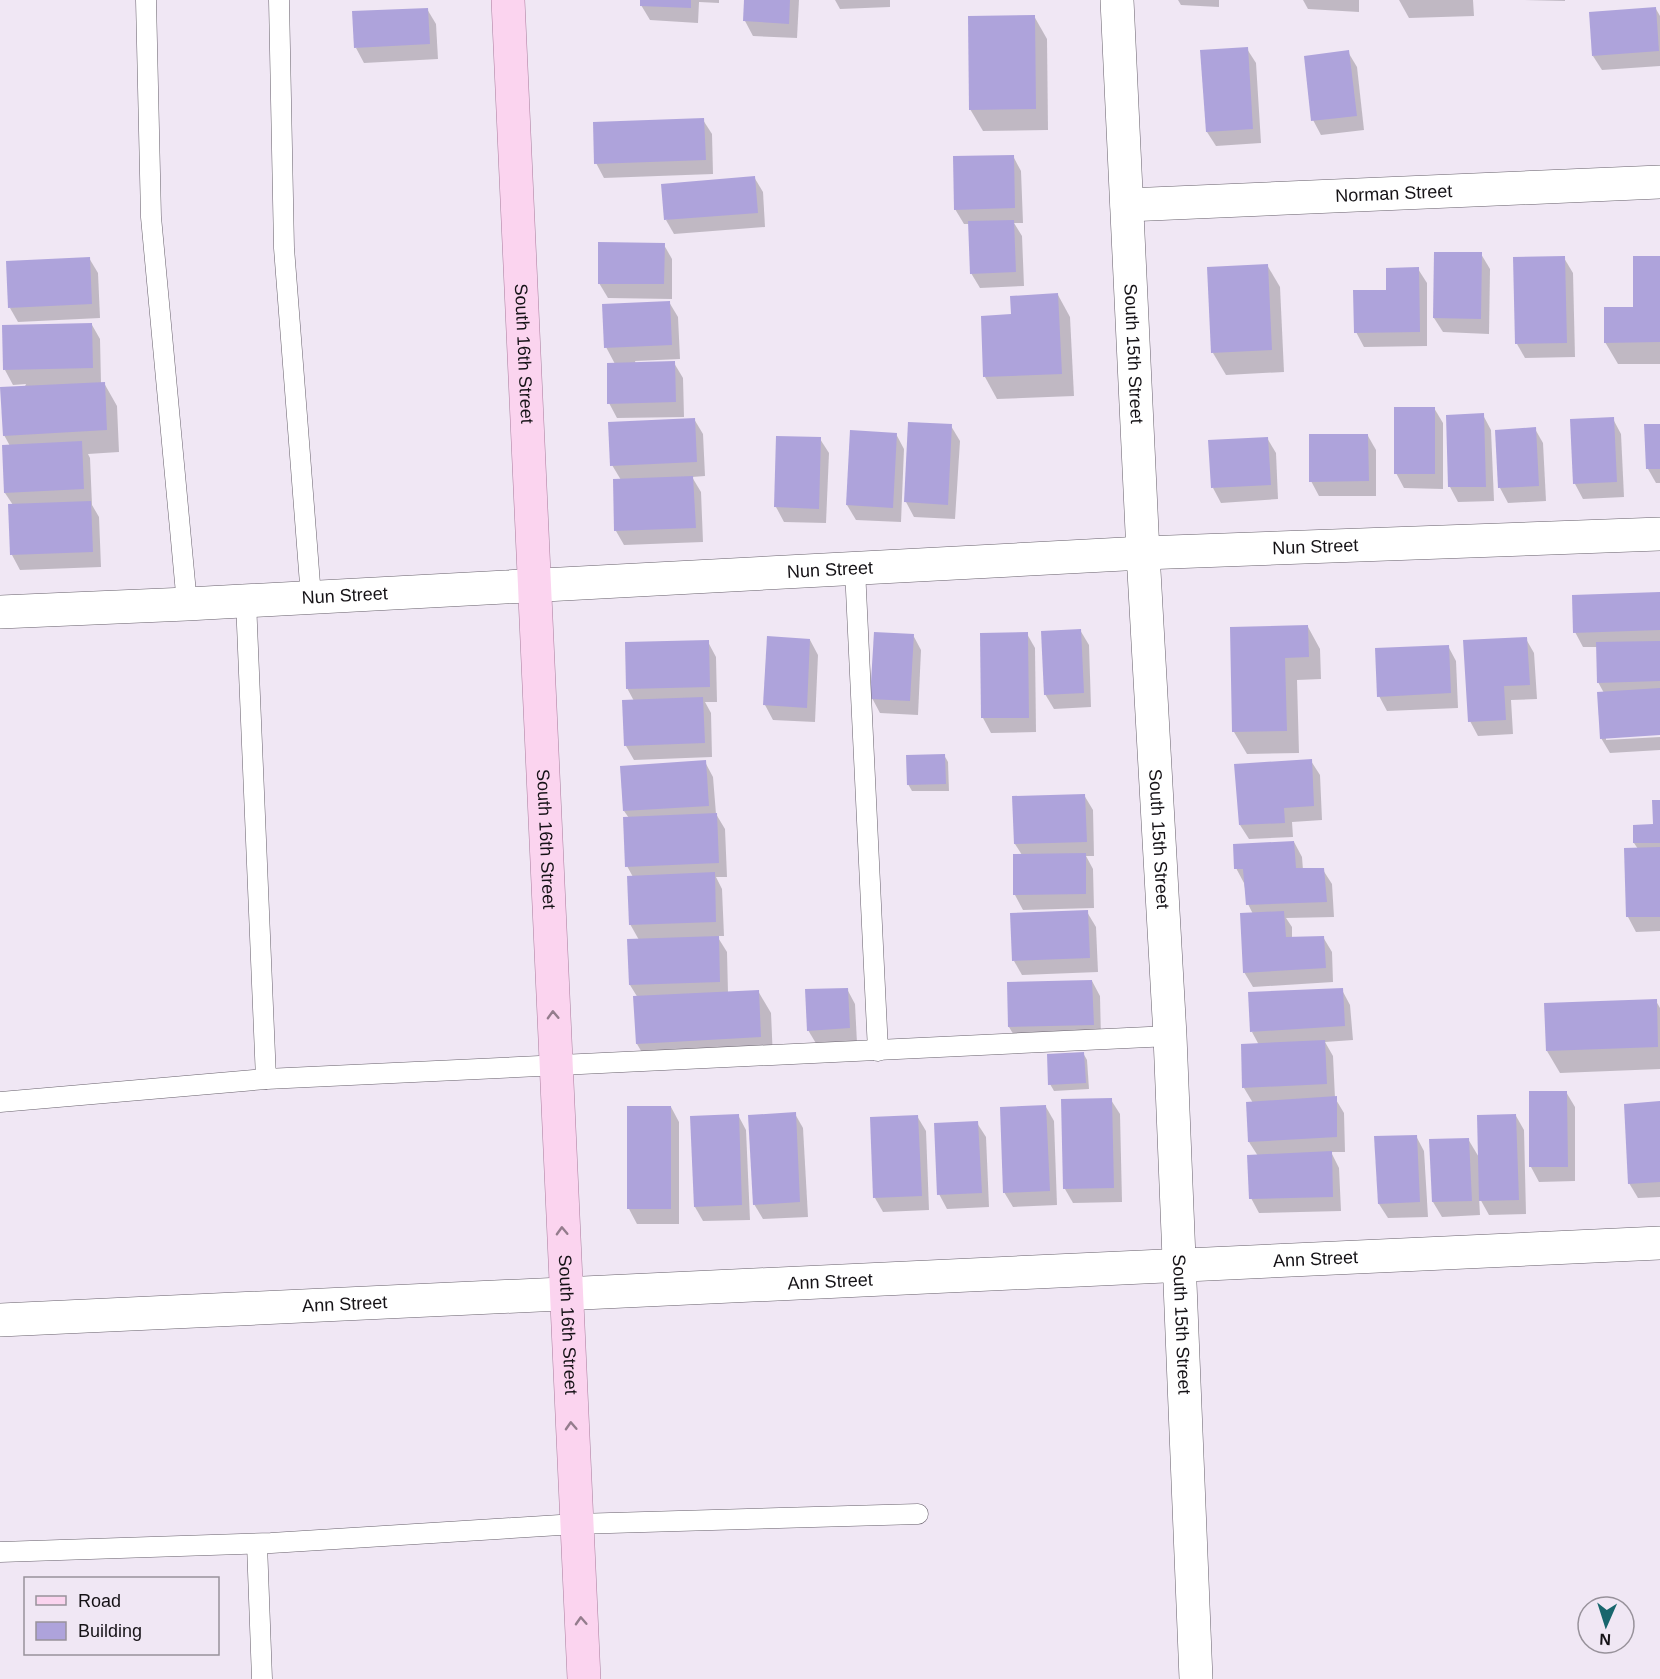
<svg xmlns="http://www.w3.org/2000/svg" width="1660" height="1679" font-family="Arial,sans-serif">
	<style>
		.shadow { fill: #0003 }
		.building { fill: #aea3db }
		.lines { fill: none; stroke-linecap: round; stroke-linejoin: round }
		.lane-casing { stroke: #67606b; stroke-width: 21 }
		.street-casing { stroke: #67606b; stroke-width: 34 }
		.primary-casing { stroke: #a97d9d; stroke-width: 34 }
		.lane { stroke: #fff; stroke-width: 20 }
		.street { stroke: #fff; stroke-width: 33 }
		.primary { stroke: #fbd4ef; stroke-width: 33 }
		.oneway { stroke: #947d8d }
		.labels { text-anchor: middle; stroke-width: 4.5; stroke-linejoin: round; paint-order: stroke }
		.street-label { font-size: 18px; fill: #151216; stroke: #f0e7f4 }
	</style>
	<rect width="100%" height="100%" fill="#f0e7f4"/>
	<g class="shadow">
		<polygon points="641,0 719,0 719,3 699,2 698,23 650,20 641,5"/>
		<polygon points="746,0 799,0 797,38 753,36 745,21"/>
		<polygon points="835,0 890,0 890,7 840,9"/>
		<polygon points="1178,0 1219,0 1219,7 1181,5"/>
		<polygon points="1303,0 1359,0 1359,12 1308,9"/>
		<polygon points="1399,0 1473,0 1474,16 1409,18"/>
		<polygon points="1524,0 1565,0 1565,1"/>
		<polygon points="427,9 436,24 438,59 364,63 356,48"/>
		<polygon points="1656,9 1660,16 1660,66 1602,70 1593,56"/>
		<polygon points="1034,16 1047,39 1048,130 983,131 970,109"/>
		<polygon points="1247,49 1256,63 1261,143 1216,146 1207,132"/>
		<polygon points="1348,52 1357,67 1364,130 1321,135 1313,120"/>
		<polygon points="703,120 712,134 713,174 604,178 596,163"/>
		<polygon points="1013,156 1021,171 1023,223 1014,223 1022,236 1024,286 980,288 971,273 969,224 964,224 955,209"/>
		<polygon points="754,177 763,192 765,227 674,234 666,220"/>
		<polygon points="664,245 672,259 672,299 608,298 599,283"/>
		<polygon points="1481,254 1490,269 1489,334 1443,332 1434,318"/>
		<polygon points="89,258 98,273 100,318 18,322 10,308"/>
		<polygon points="1564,258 1573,273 1575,357 1525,358 1517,344"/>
		<polygon points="1660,258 1660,364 1618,364 1605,342 1634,308"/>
		<polygon points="1267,265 1280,287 1284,372 1226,375 1213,353"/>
		<polygon points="1418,269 1427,283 1427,346 1364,347 1356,332"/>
		<polygon points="1058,295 1070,317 1074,396 997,399 985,377"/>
		<polygon points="669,302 678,317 680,359 635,361 636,364 674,363 683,378 684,417 617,418 609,403 615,364 606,347"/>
		<polygon points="92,325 100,339 101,383 104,383 117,406 119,452 88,454 90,458 92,505 99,517 101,567 20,570 12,555 13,505 5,493 10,446 4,435 26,384 13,385 5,370"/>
		<polygon points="1434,408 1443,423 1443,489 1404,488 1396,473"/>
		<polygon points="1483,415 1491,430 1494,501 1458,502 1450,487"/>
		<polygon points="694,419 703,434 705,476 692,477 701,492 703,542 624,545 616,531 621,480 612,465"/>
		<polygon points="1613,419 1621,434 1624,497 1583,499 1575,484 1572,420"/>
		<polygon points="1660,425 1660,483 1656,483 1648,469"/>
		<polygon points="951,426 960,441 955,519 914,517 906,502"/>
		<polygon points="1535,429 1543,443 1546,501 1508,503 1500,488"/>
		<polygon points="896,434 904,449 901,522 856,520 847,505"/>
		<polygon points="1368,436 1376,450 1376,496 1319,496 1311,481"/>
		<polygon points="1267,438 1276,453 1278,499 1221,503 1213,488"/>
		<polygon points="820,439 829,453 826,523 784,522 776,507"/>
		<polygon points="1660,593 1660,734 1606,737 1606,740 1660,737 1660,750 1610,753 1601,738 1604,693 1598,682 1597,647 1583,647 1575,632"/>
		<polygon points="1308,627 1320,649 1321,679 1297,680 1299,753 1247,754 1234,732 1232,628"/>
		<polygon points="1080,630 1089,645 1091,707 1054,709 1045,694"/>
		<polygon points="1027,634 1035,648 1036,732 991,733 983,718"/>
		<polygon points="913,635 921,650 918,715 880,713 872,698"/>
		<polygon points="1526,639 1534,653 1537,699 1511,700 1513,734 1478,736 1470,721"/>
		<polygon points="810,640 818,655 815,722 773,720 765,705"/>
		<polygon points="708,642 716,657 717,702 705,702 711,713 712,757 634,760 626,746 634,701 627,688"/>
		<polygon points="1448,646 1456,661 1458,708 1387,711 1379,696"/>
		<polygon points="944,755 948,762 949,791 912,791 908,784"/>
		<polygon points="1311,761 1320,775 1322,820 1292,822 1293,837 1249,839 1240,825"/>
		<polygon points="705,762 713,777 716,814 725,829 727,877 716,877 722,889 724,936 717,936 727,952 728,993 758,991 771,1013 773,1059 650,1066 637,1044 638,998 630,985 639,940 630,924 633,877 627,866 629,818 624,811"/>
		<polygon points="1084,795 1093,810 1094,856 1086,856 1093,869 1094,908 1023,910 1015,895 1022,855 1015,844"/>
		<polygon points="1660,801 1660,931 1636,932 1628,917 1638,849 1634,843 1634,826 1655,826"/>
		<polygon points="1294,842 1302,857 1303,870 1323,870 1332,884 1334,917 1286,918 1292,927 1292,938 1323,937 1332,952 1333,982 1253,987 1244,972 1253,914 1248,904 1244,883 1236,868"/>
		<polygon points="1087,912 1096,927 1098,972 1022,975 1014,961"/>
		<polygon points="1092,981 1100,996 1101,1039 1018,1042 1009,1027"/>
		<polygon points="847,989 855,1004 857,1043 817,1045 808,1030"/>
		<polygon points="1342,990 1350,1005 1353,1040 1325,1042 1333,1056 1335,1098 1344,1113 1345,1152 1331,1152 1339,1168 1341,1211 1259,1213 1251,1198 1258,1156 1249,1142 1253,1103 1244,1088 1259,1045 1252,1032"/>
		<polygon points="1656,1001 1660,1008 1660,1069 1560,1073 1547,1051"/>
		<polygon points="1083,1053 1087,1060 1089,1089 1054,1091 1050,1084"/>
		<polygon points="1566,1092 1575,1107 1575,1181 1539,1182 1531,1167"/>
		<polygon points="1111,1100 1120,1114 1122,1202 1073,1203 1065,1189"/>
		<polygon points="1660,1103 1660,1197 1638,1198 1629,1183"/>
		<polygon points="671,1107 679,1122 679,1224 637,1224 629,1209"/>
		<polygon points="1046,1107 1054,1121 1057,1205 1013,1207 1004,1192"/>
		<polygon points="795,1114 803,1128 808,1217 763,1219 754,1204"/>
		<polygon points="738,1115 746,1130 750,1220 703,1221 695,1207"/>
		<polygon points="917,1116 926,1131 929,1210 883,1212 875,1198"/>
		<polygon points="1516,1116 1524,1130 1526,1214 1489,1215 1479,1197 1480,1215 1442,1217 1433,1202 1468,1139 1480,1159"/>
		<polygon points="977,1123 986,1137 989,1207 947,1209 939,1194"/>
		<polygon points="1416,1136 1424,1151 1428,1217 1388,1218 1379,1204"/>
	</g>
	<g class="building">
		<polygon points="640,0 691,0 691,8 640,6"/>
		<polygon points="744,0 790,0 789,24 743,21"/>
		<polygon points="1656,7 1659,51 1592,56 1589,12"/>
		<polygon points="428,8 430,44 354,48 352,11"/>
		<polygon points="1035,15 1036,109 969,110 968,16"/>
		<polygon points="1248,47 1253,129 1206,132 1200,50"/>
		<polygon points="1349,50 1357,116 1311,121 1304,56"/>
		<polygon points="704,118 706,160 594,164 593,122"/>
		<polygon points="1014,155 1015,208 954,210 953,156"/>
		<polygon points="755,176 758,213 664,220 661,184"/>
		<polygon points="1014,220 1016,272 970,274 968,221"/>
		<polygon points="598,242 665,243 664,284 598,284"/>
		<polygon points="1434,252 1482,252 1481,319 1433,318"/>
		<polygon points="1565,256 1567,343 1515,344 1513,257"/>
		<polygon points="1633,256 1660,256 1660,342 1604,343 1604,307 1633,307"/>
		<polygon points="90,257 92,304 8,308 6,261"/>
		<polygon points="1268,264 1272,350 1211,353 1207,267"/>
		<polygon points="1419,267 1420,332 1354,333 1353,290 1386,290 1386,268"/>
		<polygon points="1058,293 1062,374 983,377 981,316 1011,314 1010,296"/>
		<polygon points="670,301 672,345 604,348 602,304"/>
		<polygon points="92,323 93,368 3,370 2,325"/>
		<polygon points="675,361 676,402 607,404 607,363"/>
		<polygon points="105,382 107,430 3,436 0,387"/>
		<rect x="1394" y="407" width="41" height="67"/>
		<polygon points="1484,413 1486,487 1448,487 1446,415"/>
		<polygon points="1614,417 1617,482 1573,484 1570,419"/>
		<polygon points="695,418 697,462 610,466 608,422"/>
		<polygon points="908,422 952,424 948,505 904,502"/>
		<polygon points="1644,424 1660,424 1660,469 1646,469"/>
		<polygon points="1536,427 1539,486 1498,488 1495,430"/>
		<polygon points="850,430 897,433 893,508 846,505"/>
		<polygon points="1309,434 1368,434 1369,481 1309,482"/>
		<polygon points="776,436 821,437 819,509 774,507"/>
		<polygon points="1268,437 1271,485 1211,488 1208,440"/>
		<polygon points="82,441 84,489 4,493 2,445"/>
		<polygon points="693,476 696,528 614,531 613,479"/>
		<polygon points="91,501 93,552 10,555 8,504"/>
		<polygon points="1660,592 1660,630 1573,633 1572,595"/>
		<polygon points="1308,625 1309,657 1285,658 1287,731 1232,732 1230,627"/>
		<polygon points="1081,629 1084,693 1044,695 1041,631"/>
		<polygon points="874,632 914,634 910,701 870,699"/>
		<polygon points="1028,632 1029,718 981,718 980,633"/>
		<polygon points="767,636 810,639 807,708 763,705"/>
		<polygon points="1527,637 1530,685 1504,686 1506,720 1468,722 1463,640"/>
		<polygon points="709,640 710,687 626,689 625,642"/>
		<polygon points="1660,641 1660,681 1597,683 1596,642"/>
		<polygon points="1449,645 1451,693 1377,697 1375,648"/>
		<polygon points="1660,688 1660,735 1600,739 1597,692"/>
		<polygon points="703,697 705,743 624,746 622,700"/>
		<polygon points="945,754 946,784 907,785 906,755"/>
		<polygon points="1312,759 1314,806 1284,808 1285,823 1239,825 1234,764"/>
		<polygon points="706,760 709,806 623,811 620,766"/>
		<polygon points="1085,794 1087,842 1014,844 1012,796"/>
		<polygon points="1652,800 1660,800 1660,843 1633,843 1633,825 1653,824"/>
		<polygon points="717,813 719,863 625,867 623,817"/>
		<polygon points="1294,841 1296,868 1324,868 1327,902 1246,905 1243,869 1234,869 1233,844"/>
		<polygon points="1660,847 1660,917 1626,917 1624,848"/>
		<polygon points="1086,853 1086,894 1013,895 1013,854"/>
		<polygon points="715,872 716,922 629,925 627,876"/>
		<polygon points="1088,910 1090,958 1012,961 1010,913"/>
		<polygon points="1284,911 1286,937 1324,936 1326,968 1243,973 1240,913"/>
		<polygon points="719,936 720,982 629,985 627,939"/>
		<polygon points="1092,980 1094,1025 1008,1027 1007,982"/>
		<polygon points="848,988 850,1028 807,1031 805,989"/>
		<polygon points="1343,988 1345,1026 1250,1032 1248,992"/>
		<polygon points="759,990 761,1037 636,1044 633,996"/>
		<polygon points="1657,999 1658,1047 1546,1051 1544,1003"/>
		<polygon points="1325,1040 1327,1084 1242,1088 1241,1044"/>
		<polygon points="1084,1052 1086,1083 1048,1085 1047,1054"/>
		<polygon points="1529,1091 1567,1091 1568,1167 1529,1167"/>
		<polygon points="1337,1096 1337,1137 1248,1142 1246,1102"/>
		<polygon points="1112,1098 1114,1188 1063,1189 1061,1099"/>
		<polygon points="1660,1101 1660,1182 1628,1184 1624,1104"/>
		<polygon points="1046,1105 1050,1191 1003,1193 1000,1107"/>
		<rect x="627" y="1106" width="44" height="103"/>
		<polygon points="796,1112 800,1202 753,1205 748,1115"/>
		<polygon points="739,1114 742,1205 694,1207 690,1116"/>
		<polygon points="1516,1114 1519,1200 1479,1201 1477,1115"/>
		<polygon points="918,1115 922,1196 873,1198 870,1117"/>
		<polygon points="978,1121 982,1193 937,1195 934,1123"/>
		<polygon points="1417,1135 1420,1202 1378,1204 1374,1136"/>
		<polygon points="1469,1138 1472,1201 1432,1202 1429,1139"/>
		<polygon points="1332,1151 1333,1197 1249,1199 1247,1155"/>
	</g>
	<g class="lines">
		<defs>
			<g id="lane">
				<polyline points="146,0 151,217 187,604"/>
				<polyline points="279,0 284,248 311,597"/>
				<polyline points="855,569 878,1051"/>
				<polyline points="246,601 266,1079"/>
				<polyline points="0,1102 266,1079 1170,1036"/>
				<polyline points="257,1544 262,1679"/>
				<polyline points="0,1552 271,1543 576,1524 918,1514"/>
			</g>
			<g id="street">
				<path id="s1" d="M1117,0L1143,553L1170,1036L1196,1679"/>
				<path id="s2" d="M1127,205L1660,182"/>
				<path id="s3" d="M0,612L187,604L1143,553L1660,534"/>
				<path id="s4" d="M0,1320L1660,1243"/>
			</g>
			<g id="primary">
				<path id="s5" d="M508,0L584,1679"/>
			</g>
		</defs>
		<use href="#lane" class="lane-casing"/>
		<use href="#street" class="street-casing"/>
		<use href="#primary" class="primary-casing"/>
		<use href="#lane" class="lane"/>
		<use href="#street" class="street"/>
		<use href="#primary" class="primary"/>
	</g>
	<defs><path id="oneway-chevron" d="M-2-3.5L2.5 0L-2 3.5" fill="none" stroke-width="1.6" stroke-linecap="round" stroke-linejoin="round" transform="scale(1.5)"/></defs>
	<g class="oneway">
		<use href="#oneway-chevron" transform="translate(553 1015) rotate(-92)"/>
		<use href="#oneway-chevron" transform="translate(562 1231) rotate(-92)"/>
		<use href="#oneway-chevron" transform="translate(571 1426) rotate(-93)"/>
		<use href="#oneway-chevron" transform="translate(581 1621) rotate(-93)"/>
	</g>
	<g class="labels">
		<g class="street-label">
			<text dy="6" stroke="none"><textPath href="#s2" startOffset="267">Norman Street</textPath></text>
			<text dy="6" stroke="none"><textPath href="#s5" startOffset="354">South 16th Street</textPath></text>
			<text dy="6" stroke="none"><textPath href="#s1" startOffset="354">South 15th Street</textPath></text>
			<text dy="6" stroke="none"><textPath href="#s3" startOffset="1317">Nun Street</textPath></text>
			<text dy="6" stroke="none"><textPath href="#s3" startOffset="831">Nun Street</textPath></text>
			<text dy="6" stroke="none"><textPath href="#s3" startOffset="345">Nun Street</textPath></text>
			<text dy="6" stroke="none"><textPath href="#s1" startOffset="840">South 15th Street</textPath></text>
			<text dy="6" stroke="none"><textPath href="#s5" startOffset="840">South 16th Street</textPath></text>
			<text dy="6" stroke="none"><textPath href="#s4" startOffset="1317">Ann Street</textPath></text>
			<text dy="6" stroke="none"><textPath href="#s4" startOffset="831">Ann Street</textPath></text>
			<text dy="6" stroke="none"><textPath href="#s4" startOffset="345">Ann Street</textPath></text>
			<text dy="6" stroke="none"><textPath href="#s5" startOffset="1326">South 16th Street</textPath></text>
			<text dy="6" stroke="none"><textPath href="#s1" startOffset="1326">South 15th Street</textPath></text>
		</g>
	</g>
	<rect x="24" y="1577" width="195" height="78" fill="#f0e7f4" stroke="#98929b" stroke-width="1.5"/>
	<rect x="36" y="1596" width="30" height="9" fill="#fbd4ef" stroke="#98929b" stroke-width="1.5"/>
	<text x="78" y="1607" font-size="18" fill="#151216">Road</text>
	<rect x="36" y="1622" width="30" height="18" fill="#aea3db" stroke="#98929b" stroke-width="1.5"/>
	<text x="78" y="1637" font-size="18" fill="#151216">Building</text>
	<g transform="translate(1606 1625) rotate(183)"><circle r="28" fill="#f0e7f4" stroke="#98929b" stroke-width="1.5"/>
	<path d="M0-4.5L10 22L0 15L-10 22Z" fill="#18666d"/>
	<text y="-9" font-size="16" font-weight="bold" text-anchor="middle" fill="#151216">N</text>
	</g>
</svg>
